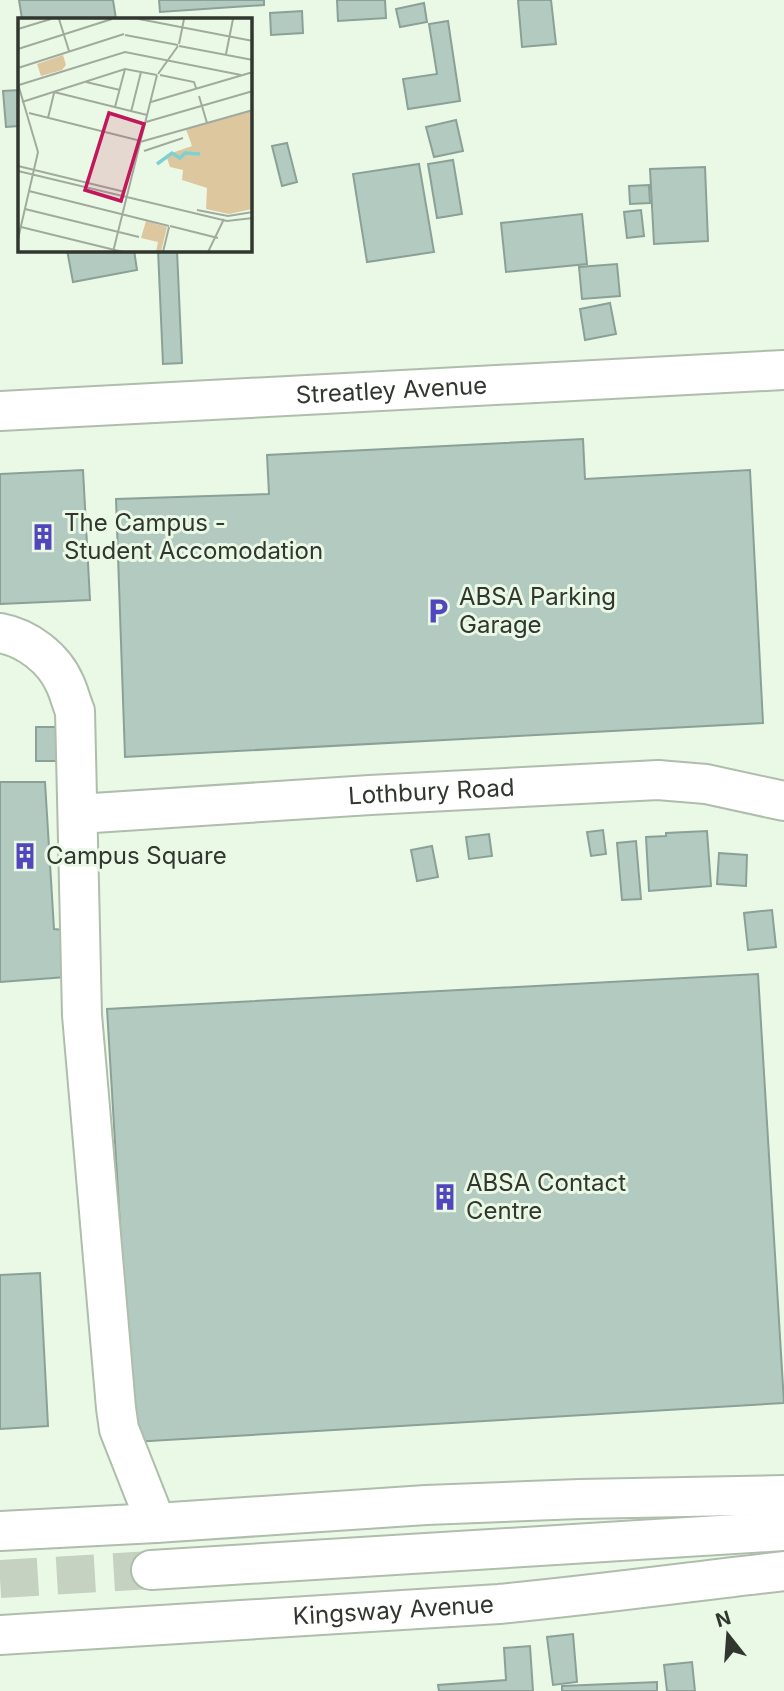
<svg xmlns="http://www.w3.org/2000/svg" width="784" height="1691" font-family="Inter,sans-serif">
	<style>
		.building { fill: #b3cac0; stroke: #8ba197; stroke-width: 2 }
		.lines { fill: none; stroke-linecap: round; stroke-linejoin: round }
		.minor-tunnel { stroke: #c5d2c1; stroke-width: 38; stroke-dasharray: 38 19; stroke-linecap: butt }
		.minor-casing { stroke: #afbdac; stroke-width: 42 }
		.major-casing { stroke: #afbdac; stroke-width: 42 }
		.minor { stroke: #fff; stroke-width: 38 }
		.major { stroke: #fff; stroke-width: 38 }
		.labels { text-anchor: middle; stroke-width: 6; stroke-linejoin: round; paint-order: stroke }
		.street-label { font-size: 24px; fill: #31362f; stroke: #eaf9e6 }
		.poi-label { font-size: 24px; fill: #31362f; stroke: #eaf9e6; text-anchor: start }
		.inset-river { fill: none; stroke: #7cd2d3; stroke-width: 3.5 }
		.inset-road { fill: none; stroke: #a0ab9d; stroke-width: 2 }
		.view { fill: #c2185b; fill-opacity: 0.15; stroke: #c2185b; stroke-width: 3.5 }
		.inset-edge { fill: none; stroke: #31362f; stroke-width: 3.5 }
	</style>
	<rect width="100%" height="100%" fill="#eaf9e6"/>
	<g class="building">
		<polygon points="19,0 113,0 116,19 22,19"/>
		<polygon points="159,0 264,0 264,5 160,12"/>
		<polygon points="337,0 385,0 386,18 338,21"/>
		<polygon points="518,0 551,0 556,44 522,47"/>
		<polygon points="424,3 427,22 400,27 396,9"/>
		<polygon points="302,11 303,33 271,35 270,13"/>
		<polygon points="448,21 460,101 408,109 403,79 437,74 429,24"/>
		<polygon points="19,90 19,126 6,127 3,91"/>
		<polygon points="456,120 463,151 434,157 426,127"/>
		<polygon points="287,143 297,182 282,186 272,146"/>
		<polygon points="453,160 462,214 437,218 428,164"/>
		<polygon points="419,164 434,252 367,262 353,174"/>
		<polygon points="705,167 708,241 654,244 650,169"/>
		<polygon points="649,185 650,203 630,204 629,186"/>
		<polygon points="641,210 644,236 627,238 624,212"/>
		<polygon points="582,214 587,264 506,272 501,223"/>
		<polygon points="67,250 134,250 137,270 73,282"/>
		<polygon points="158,250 177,250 182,363 163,364"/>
		<polygon points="617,264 620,296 582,299 579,267"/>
		<polygon points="610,303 616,334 585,340 580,309"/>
		<polygon points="583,439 585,479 750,470 763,723 125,757 116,499 269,494 267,455"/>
		<polygon points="83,470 90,600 0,604 0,474"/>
		<rect x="36" y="727" width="22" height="34"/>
		<polygon points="0,782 45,782 54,929 63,930 66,977 0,982"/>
		<polygon points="603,830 606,854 591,856 587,832"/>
		<polygon points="707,831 711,886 649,891 646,837 666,836 666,833"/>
		<polygon points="489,834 492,856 469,859 466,837"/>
		<polygon points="636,841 641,899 622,900 617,843"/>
		<polygon points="432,846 438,877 417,881 411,850"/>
		<polygon points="719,853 747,855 746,886 717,884"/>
		<polygon points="772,910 776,947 748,950 744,913"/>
		<polygon points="758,974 784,1403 133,1442 107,1009"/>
		<polygon points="40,1273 48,1426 0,1429 0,1275"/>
		<polygon points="573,1634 577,1682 553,1685 547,1637"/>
		<polygon points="530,1646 533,1691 439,1691 438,1685 506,1680 504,1648"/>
		<polygon points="692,1662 695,1691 667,1691 664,1665"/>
		<polygon points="657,1682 657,1691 562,1691 562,1686"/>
	</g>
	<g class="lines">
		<polyline class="minor-tunnel" points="0,1579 151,1570"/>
		<defs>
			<g id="minor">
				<path id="s1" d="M0,411L784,370"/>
				<path d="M0,633C27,638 54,658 65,684C69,692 71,702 75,711L82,1015L116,1408L119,1429L156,1523"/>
				<path id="s2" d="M78,814L370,795L658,780L706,784L784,801"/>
				<polyline points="151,1570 784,1531"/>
			</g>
			<g id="major">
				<polyline points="0,1531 156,1523 426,1505 580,1499 784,1495"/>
				<path id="s3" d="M0,1635L499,1604C594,1595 689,1582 784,1571"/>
			</g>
		</defs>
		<use href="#minor" class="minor-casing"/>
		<use href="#major" class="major-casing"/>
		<use href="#minor" class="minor"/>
		<use href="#major" class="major"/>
	</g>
	<defs>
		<symbol id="building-bare" viewBox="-9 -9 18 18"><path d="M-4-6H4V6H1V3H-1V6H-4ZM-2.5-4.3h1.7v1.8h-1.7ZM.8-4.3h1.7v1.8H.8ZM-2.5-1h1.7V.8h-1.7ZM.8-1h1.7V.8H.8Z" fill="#5246bd" stroke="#eaf9e6" stroke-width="2.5" paint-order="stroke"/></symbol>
		<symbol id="parking-bare" viewBox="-9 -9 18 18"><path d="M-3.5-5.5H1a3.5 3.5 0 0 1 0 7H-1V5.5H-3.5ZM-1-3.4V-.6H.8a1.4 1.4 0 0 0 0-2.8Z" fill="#5246bd" stroke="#eaf9e6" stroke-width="2.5" paint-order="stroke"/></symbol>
	</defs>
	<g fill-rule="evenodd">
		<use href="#building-bare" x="24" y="518" width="38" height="38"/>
		<use href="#parking-bare" x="419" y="592" width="38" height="38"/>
		<use href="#building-bare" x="6" y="837" width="38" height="38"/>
		<use href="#building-bare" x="426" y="1178" width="38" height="38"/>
	</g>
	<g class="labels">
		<g class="street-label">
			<text dy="8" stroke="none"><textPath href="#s1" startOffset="392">Streatley Avenue</textPath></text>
			<text dy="8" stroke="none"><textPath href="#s2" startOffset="354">Lothbury Road</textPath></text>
			<text dy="8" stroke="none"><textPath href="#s3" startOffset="394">Kingsway Avenue</textPath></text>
		</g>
		<g class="poi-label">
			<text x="64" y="531">The Campus -<tspan x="64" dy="28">Student Accomodation</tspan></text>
			<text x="459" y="605">ABSA Parking<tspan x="459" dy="28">Garage</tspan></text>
			<text x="46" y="864">Campus Square</text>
			<text x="466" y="1191">ABSA Contact<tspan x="466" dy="28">Centre</tspan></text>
		</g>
	</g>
	<g transform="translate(18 18)">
		<rect width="234" height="234" fill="#eaf9e6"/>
		<path d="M45,37L48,47L44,52L23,58L19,46ZM234,92V191L211,196L188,191L189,170L164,162L165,152L152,149L148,137L174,128L168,111ZM128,203L149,209L143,234H138L140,224L123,220Z" fill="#ddc79f"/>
		<path class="inset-river" d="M139,146L154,135L162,140L167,135L182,136"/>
		<path class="inset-road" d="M41,1L51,33M121,1L235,23M0,11L33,1M107,17L160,27M161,26L166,1M161,28L235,42M0,31L94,1M208,36L215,1M0,50L106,16M140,56L160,28M142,57L176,64L178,70M68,64L102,72M0,66L20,134L0,221M1,67L107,34L223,57M36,74L129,97M181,78L189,105M4,84L107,51L139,57M133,84L235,54M97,89L107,51M113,94L123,54M11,95L123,123M30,100L36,75M128,104L235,73M122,124L235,92M126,133L165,120M0,148L107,174M0,153L209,203L235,200M11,173L151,208M7,191L121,219M179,192L210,198L235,194M152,208L200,220M3,209L105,234M95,234L139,57M145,234L151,209M190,234L206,201"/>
		<path class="view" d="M91,95L126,106L103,183L67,172Z"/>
		<rect width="234" height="234" class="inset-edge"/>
	</g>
	<g transform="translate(728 1635) rotate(343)" stroke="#eaf9e6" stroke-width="5" paint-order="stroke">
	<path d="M0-5L12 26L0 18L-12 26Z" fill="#31362f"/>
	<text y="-10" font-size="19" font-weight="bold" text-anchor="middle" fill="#31362f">N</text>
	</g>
</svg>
